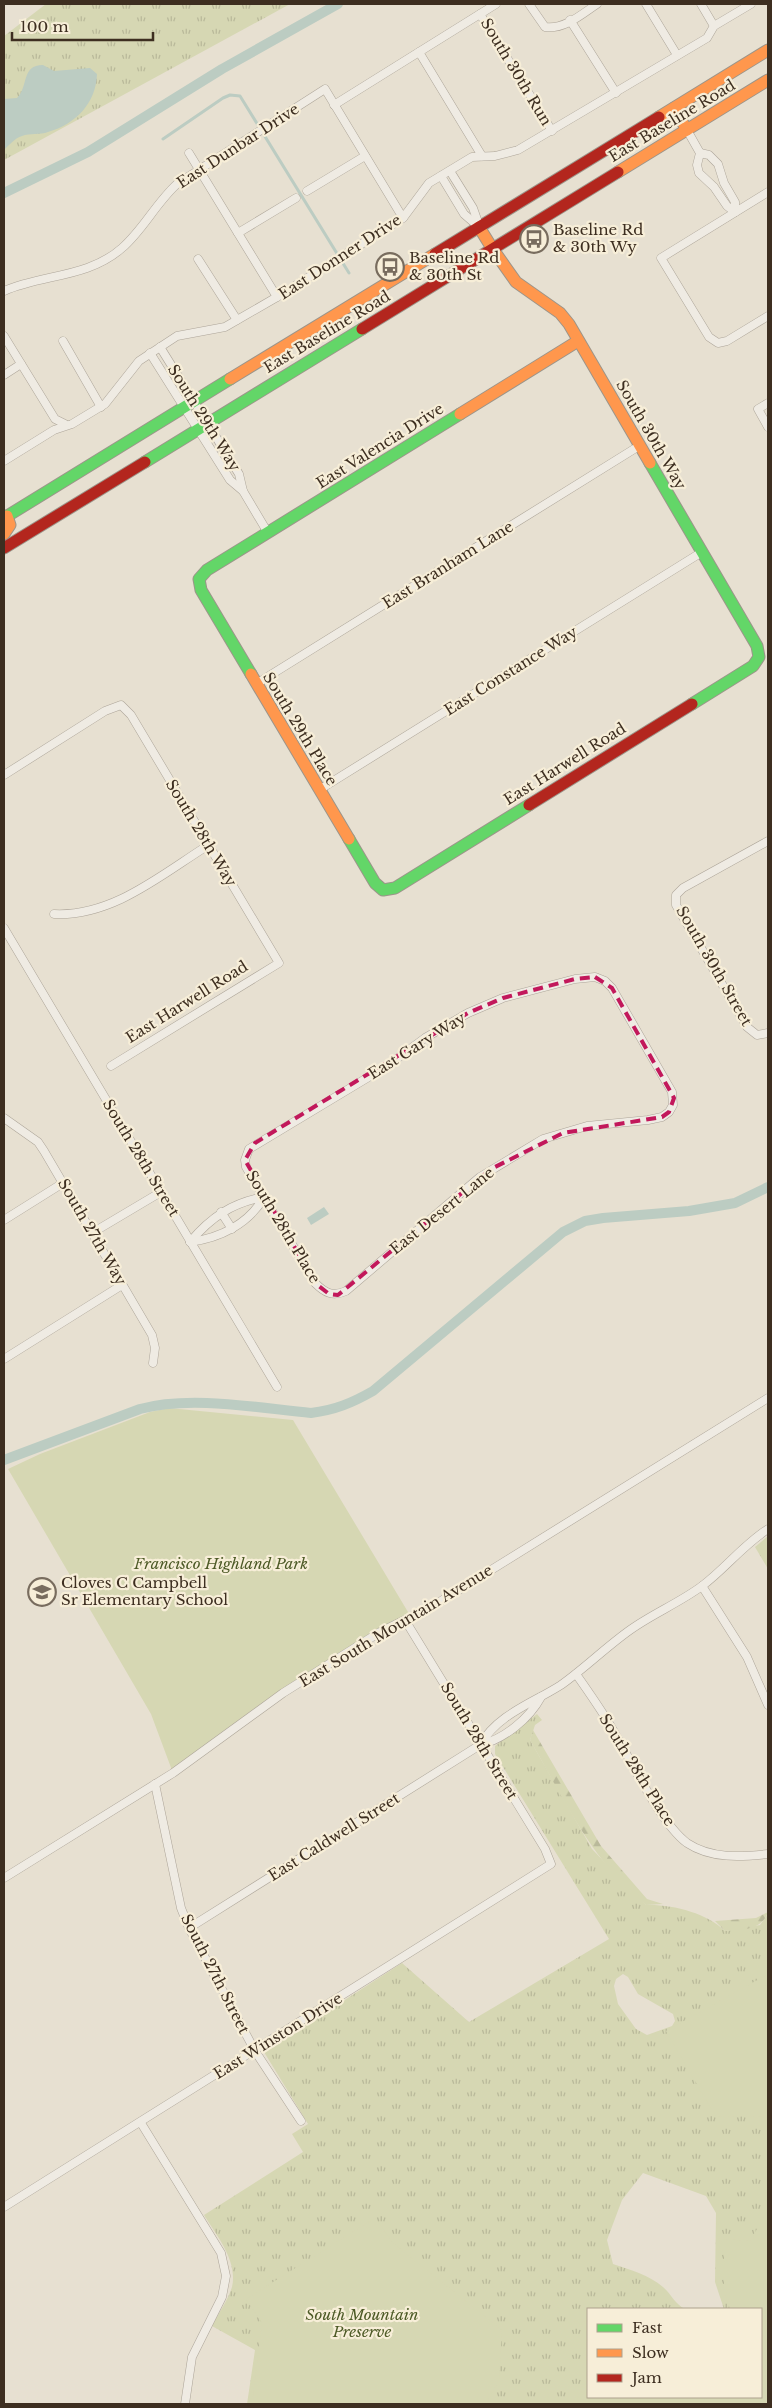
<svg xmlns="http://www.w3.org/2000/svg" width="772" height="2408" font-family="'Libre Baskerville',serif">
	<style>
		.grass { fill: url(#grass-tufts); fill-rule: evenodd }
		.forest { fill: url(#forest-firs) }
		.green { fill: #d6d7b3 }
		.water { fill: #bcccc2 }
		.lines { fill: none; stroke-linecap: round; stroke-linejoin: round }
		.stream { stroke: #bcccc2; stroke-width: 3 }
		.canal { stroke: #bcccc2; stroke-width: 10 }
		.street-casing { stroke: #ada599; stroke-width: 9 }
		.fast-casing { stroke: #9c958a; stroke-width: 13 }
		.slow-casing { stroke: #9c958a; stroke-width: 13 }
		.jam-casing { stroke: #9c958a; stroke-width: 13 }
		.street { stroke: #efebe3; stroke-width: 8 }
		.fast { stroke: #63d668; stroke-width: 11 }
		.slow { stroke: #ff974d; stroke-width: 11 }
		.jam { stroke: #b3261e; stroke-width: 11 }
		.marked { fill: none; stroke: #c2185b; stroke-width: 4; stroke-dasharray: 10 6; stroke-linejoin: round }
		.labels { text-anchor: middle; stroke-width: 4.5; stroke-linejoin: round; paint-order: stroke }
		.street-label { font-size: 15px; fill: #3d2e20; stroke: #f7eed8 }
		.poi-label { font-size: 15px; fill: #3d2e20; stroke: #f7eed8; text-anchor: start }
		.park-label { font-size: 15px; font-style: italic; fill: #4d5a26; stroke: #f7eed8 }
	</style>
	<defs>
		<pattern id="grass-tufts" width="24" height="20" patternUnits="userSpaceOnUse" patternTransform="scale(1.25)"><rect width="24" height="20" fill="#d6d7b3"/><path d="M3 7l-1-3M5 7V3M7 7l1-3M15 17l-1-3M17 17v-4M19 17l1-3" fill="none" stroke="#b9b99a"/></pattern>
		<pattern id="forest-firs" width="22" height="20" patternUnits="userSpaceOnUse" patternTransform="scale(1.25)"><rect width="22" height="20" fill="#d6d7b3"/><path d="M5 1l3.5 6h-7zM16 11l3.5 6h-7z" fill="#b9b99a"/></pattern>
	</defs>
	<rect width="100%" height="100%" fill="#e7e0d1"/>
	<g class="grass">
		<polygon points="46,4 290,4 4,160 4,36"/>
		<polygon points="768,1536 768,1569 755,1547"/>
		<path d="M537,1714L542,1720L535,1725L530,1740L592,1849L646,1905C672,1904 707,1913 725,1931L760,1925L768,1914V2404H247L255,2350L212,2326C218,2314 228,2300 232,2287C238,2261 217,2236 204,2215L303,2152L292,2134L308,2124L264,2052L402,1963L469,2022L609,1939L495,1754V1746ZM623,1974L628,1977L638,1994L673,2014L675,2021L672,2026L647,2035L636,2029L618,2004L614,1986L616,1979ZM643,2173L706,2196L716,2213L715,2282L724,2309H761V2397H588V2309H685C675,2304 672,2295 663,2287C649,2275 631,2270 613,2264L607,2240L622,2200Z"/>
	</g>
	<g class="forest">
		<path d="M533,1730L601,1846L647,1899L663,1904L646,1905C592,1862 564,1799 530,1740Z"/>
		<path d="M768,1912C762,1930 742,1930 725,1931L715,1921L756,1918Z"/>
	</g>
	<g class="green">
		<polygon points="169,1408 293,1420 411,1617 333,1662 173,1773 151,1714 8,1469 40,1454 150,1412"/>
		<polygon points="768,1974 768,2116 716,2117 666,2031"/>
		<polygon points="768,2210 768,2339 761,2334 761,2309 730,2309 724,2292 724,2239 750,2241"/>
		<polygon points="375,2218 394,2244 502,2330 499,2380 486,2404 252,2404 262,2323 246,2299"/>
		<polygon points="768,2361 768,2404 700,2404 708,2397 761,2397 761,2372"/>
	</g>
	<g class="water">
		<path d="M43,65L54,71L90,68L97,74C96,103 76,124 48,132C40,135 30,133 22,136C15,138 9,145 4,150V99L17,98C29,86 21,65 43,65Z"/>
		<polygon points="324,1207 329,1214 311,1225 307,1218"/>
	</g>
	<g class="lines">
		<polyline class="stream" points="163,139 223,98 230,95 240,96 349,273"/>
		<g class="canal">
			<polyline points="4,193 88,152 222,69 338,4"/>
			<path d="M4,1460L140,1409C191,1395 258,1408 311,1413C335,1410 352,1403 373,1391L563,1232L585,1221L603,1218L689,1211L735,1203L768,1187"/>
		</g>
		<defs>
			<g id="street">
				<path d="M529,4L545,27C564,30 582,14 597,4"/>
				<polyline points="646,4 677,55"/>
				<polyline points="701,4 714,26"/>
				<polyline points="480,14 552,131"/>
				<polyline points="570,20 616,93"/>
				<polyline points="419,52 482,156"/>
				<polyline points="334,105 496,4"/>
				<polyline points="687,130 700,153 697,165 699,173 714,187 727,206 735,212"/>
				<polyline points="189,153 277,297"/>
				<polyline points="700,153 709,155 718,164 724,183 735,202 735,212"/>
				<polyline points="450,171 473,208 479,225"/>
				<polyline points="441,176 464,214 479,227"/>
				<polyline points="307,191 365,156"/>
				<polyline points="768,192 661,258 709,337 718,343 727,341 768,316"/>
				<polyline points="238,233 296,198"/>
				<polyline points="198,259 237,320"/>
				<path d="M4,291C43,274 88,278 122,248C143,230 156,203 177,184L325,89L403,218"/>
				<polyline points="4,336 55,419 65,424"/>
				<polyline points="63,341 101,407"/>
				<polyline points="160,347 239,474 243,491 268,533"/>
				<polyline points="150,353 230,480 243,491"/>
				<polyline points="4,375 21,364"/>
				<polyline points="768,403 758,409 768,427"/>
				<polyline points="4,461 54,430 72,424 105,404 139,361 177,336 225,327 277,297 403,218 429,183 472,157 495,156 518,150 707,38 714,26 751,4"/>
				<polyline points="256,684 639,446"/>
				<polyline points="4,775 105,711 121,705 131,715 279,963 111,1066"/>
				<polyline points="319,790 702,552"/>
				<polyline points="768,841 683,888 676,895 676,905 747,1027 757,1035 768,1033"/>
				<path d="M54,914C112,917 161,875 207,846"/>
				<polyline points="4,928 277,1387"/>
				<path d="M595,977L605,981L612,988L672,1092L673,1105L669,1112L662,1117L648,1120L587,1126L543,1139L480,1177L346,1291C333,1297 325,1293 315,1283L246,1167L245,1160L249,1149L387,1066L425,1038L468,1013L503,998L575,979Z"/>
				<polyline points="4,1118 38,1142 44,1151 152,1335 155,1348 153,1363"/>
				<polyline points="221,1212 232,1229"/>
				<polyline points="4,1220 63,1183"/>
				<polyline points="92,1233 161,1192"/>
				<path d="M190,1242C220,1238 249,1224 264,1197"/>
				<path d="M190,1242C211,1217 232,1203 264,1197"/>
				<polyline points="4,1359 122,1285"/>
				<polyline points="702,1586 747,1657 768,1705"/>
				<path d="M576,1674C588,1691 600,1708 610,1725C629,1756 659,1822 687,1843C711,1859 741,1857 768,1854"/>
				<path d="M480,1745C498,1714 533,1703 561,1685C585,1668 606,1647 630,1630C652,1614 679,1603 702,1586C725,1569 743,1545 768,1529"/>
				<polyline points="155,1784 181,1908 189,1928 255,2051 301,2121"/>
				<polyline points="4,1878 173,1773 283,1693 380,1632 433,1606 768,1398"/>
				<path d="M189,1928L480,1745C504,1739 529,1719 541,1697"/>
				<polyline points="141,2123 221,2253 226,2276 222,2297 192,2357 185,2404"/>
				<polyline points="4,2207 551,1864 545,1849 405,1620"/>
			</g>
			<g id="fast">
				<polyline points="145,462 362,329"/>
				<polyline points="650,463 757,646 759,657 753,666 692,704"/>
				<polyline points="4,518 230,379"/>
				<polyline points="251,674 201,590 199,579 207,570 460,414"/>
				<polyline points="349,839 375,883 383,890 395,888 529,805"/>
			</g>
			<g id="slow">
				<polyline points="674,108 687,130"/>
				<polyline points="659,117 768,50"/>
				<polyline points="618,172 768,80"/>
				<polyline points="479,227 492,248"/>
				<polyline points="492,248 516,282 560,313 569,324 650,463"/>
				<polyline points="230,379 435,254"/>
				<polyline points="460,414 578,341"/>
				<polyline points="4,534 10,525 7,516"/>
				<polyline points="251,674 349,839"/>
			</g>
			<g id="jam">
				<polyline points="435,254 659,117"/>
				<polyline points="362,329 618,172"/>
				<polyline points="4,548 145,462"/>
				<polyline points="529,805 692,704"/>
			</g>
		</defs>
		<use href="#street" class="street-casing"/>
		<use href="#fast" class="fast-casing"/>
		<use href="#slow" class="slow-casing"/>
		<use href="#jam" class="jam-casing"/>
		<use href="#street" class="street"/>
		<use href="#fast" class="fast"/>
		<use href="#slow" class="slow"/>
		<use href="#jam" class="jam"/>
	</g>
	<path class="marked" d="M595,977L612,988L674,1098L669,1112L662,1117L563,1133L491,1169L338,1295L329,1294L315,1283L245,1160L255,1143L468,1013L503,998L575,979Z"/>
	<defs>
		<symbol id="bus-ring" viewBox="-11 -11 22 22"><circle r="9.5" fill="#f7eed8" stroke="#786c5e" stroke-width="1.5"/><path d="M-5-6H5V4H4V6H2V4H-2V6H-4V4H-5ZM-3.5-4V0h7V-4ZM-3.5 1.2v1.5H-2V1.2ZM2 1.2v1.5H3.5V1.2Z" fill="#786c5e"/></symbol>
		<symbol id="school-ring" viewBox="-11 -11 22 22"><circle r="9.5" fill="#f7eed8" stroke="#786c5e" stroke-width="1.5"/><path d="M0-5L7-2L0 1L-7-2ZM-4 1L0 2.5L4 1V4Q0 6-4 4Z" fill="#786c5e"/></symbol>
	</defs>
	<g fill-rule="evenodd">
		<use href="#bus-ring" x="518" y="223" width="32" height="32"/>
		<use href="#bus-ring" x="374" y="251" width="32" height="32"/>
		<use href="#school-ring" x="26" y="1576" width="32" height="32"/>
	</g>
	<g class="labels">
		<g class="street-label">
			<text transform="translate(516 72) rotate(59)" y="5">South 30th Run</text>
			<text transform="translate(672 121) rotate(-31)" y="5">East Baseline Road</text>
			<text transform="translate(238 146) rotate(-33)" y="5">East Dunbar Drive</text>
			<text transform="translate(340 257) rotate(-33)" y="5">East Donner Drive</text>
			<text transform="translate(327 332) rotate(-31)" y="5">East Baseline Road</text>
			<text transform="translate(204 418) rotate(58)" y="5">South 29th Way</text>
			<text transform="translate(651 435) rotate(60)" y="5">South 30th Way</text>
			<text transform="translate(380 446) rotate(-32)" y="5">East Valencia Drive</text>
			<text transform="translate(448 565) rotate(-32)" y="5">East Branham Lane</text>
			<text transform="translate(511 671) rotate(-32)" y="5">East Constance Way</text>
			<text transform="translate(300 729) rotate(59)" y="5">South 29th Place</text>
			<text transform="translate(565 764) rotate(-32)" y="5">East Harwell Road</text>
			<text transform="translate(201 833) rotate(59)" y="5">South 28th Way</text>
			<text transform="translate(714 966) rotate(60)" y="5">South 30th Street</text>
			<text transform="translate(187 1002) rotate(-32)" y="5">East Harwell Road</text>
			<text transform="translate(417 1046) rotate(-32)" y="5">East Gary Way</text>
			<text transform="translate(141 1158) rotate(59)" y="5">South 28th Street</text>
			<text transform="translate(442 1211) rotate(-39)" y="5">East Desert Lane</text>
			<text transform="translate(283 1227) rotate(59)" y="5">South 28th Place</text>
			<text transform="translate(92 1232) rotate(60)" y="5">South 27th Way</text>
			<text transform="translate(396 1626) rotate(-31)" y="5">East South Mountain Avenue</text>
			<text transform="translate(479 1741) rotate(59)" y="5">South 28th Street</text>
			<text transform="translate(637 1770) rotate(58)" y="5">South 28th Place</text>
			<text transform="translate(334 1837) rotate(-32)" y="5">East Caldwell Street</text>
			<text transform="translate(215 1974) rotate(63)" y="5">South 27th Street</text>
			<text transform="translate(278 2036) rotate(-32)" y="5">East Winston Drive</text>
		</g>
		<g class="poi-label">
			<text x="553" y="235">Baseline Rd<tspan x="553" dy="17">&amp; 30th Wy</tspan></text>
			<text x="409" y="263">Baseline Rd<tspan x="409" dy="17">&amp; 30th St</tspan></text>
			<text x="61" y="1588">Cloves C Campbell<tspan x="61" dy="17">Sr Elementary School</tspan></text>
		</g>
		<g class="park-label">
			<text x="221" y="1569">Francisco Highland Park</text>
			<text x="362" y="2320">South Mountain<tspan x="362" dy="17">Preserve</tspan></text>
		</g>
	</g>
	<rect width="772" height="2408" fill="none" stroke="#3d2e20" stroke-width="10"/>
	<rect x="587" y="2308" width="175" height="90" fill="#f7eed8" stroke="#ada18e"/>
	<rect x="597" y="2324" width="25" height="8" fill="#63d668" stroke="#ada18e"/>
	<text x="632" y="2333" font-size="15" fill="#3d2e20">Fast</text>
	<rect x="597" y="2349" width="25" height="8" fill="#ff974d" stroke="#ada18e"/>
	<text x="632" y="2358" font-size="15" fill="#3d2e20">Slow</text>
	<rect x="597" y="2374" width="25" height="8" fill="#b3261e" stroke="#ada18e"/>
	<text x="632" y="2383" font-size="15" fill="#3d2e20">Jam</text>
	<path d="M12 32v8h141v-8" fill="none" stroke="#3d2e20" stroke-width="2.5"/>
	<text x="20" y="32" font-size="15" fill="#3d2e20" stroke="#f7eed8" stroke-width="4" paint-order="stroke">100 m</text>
</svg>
